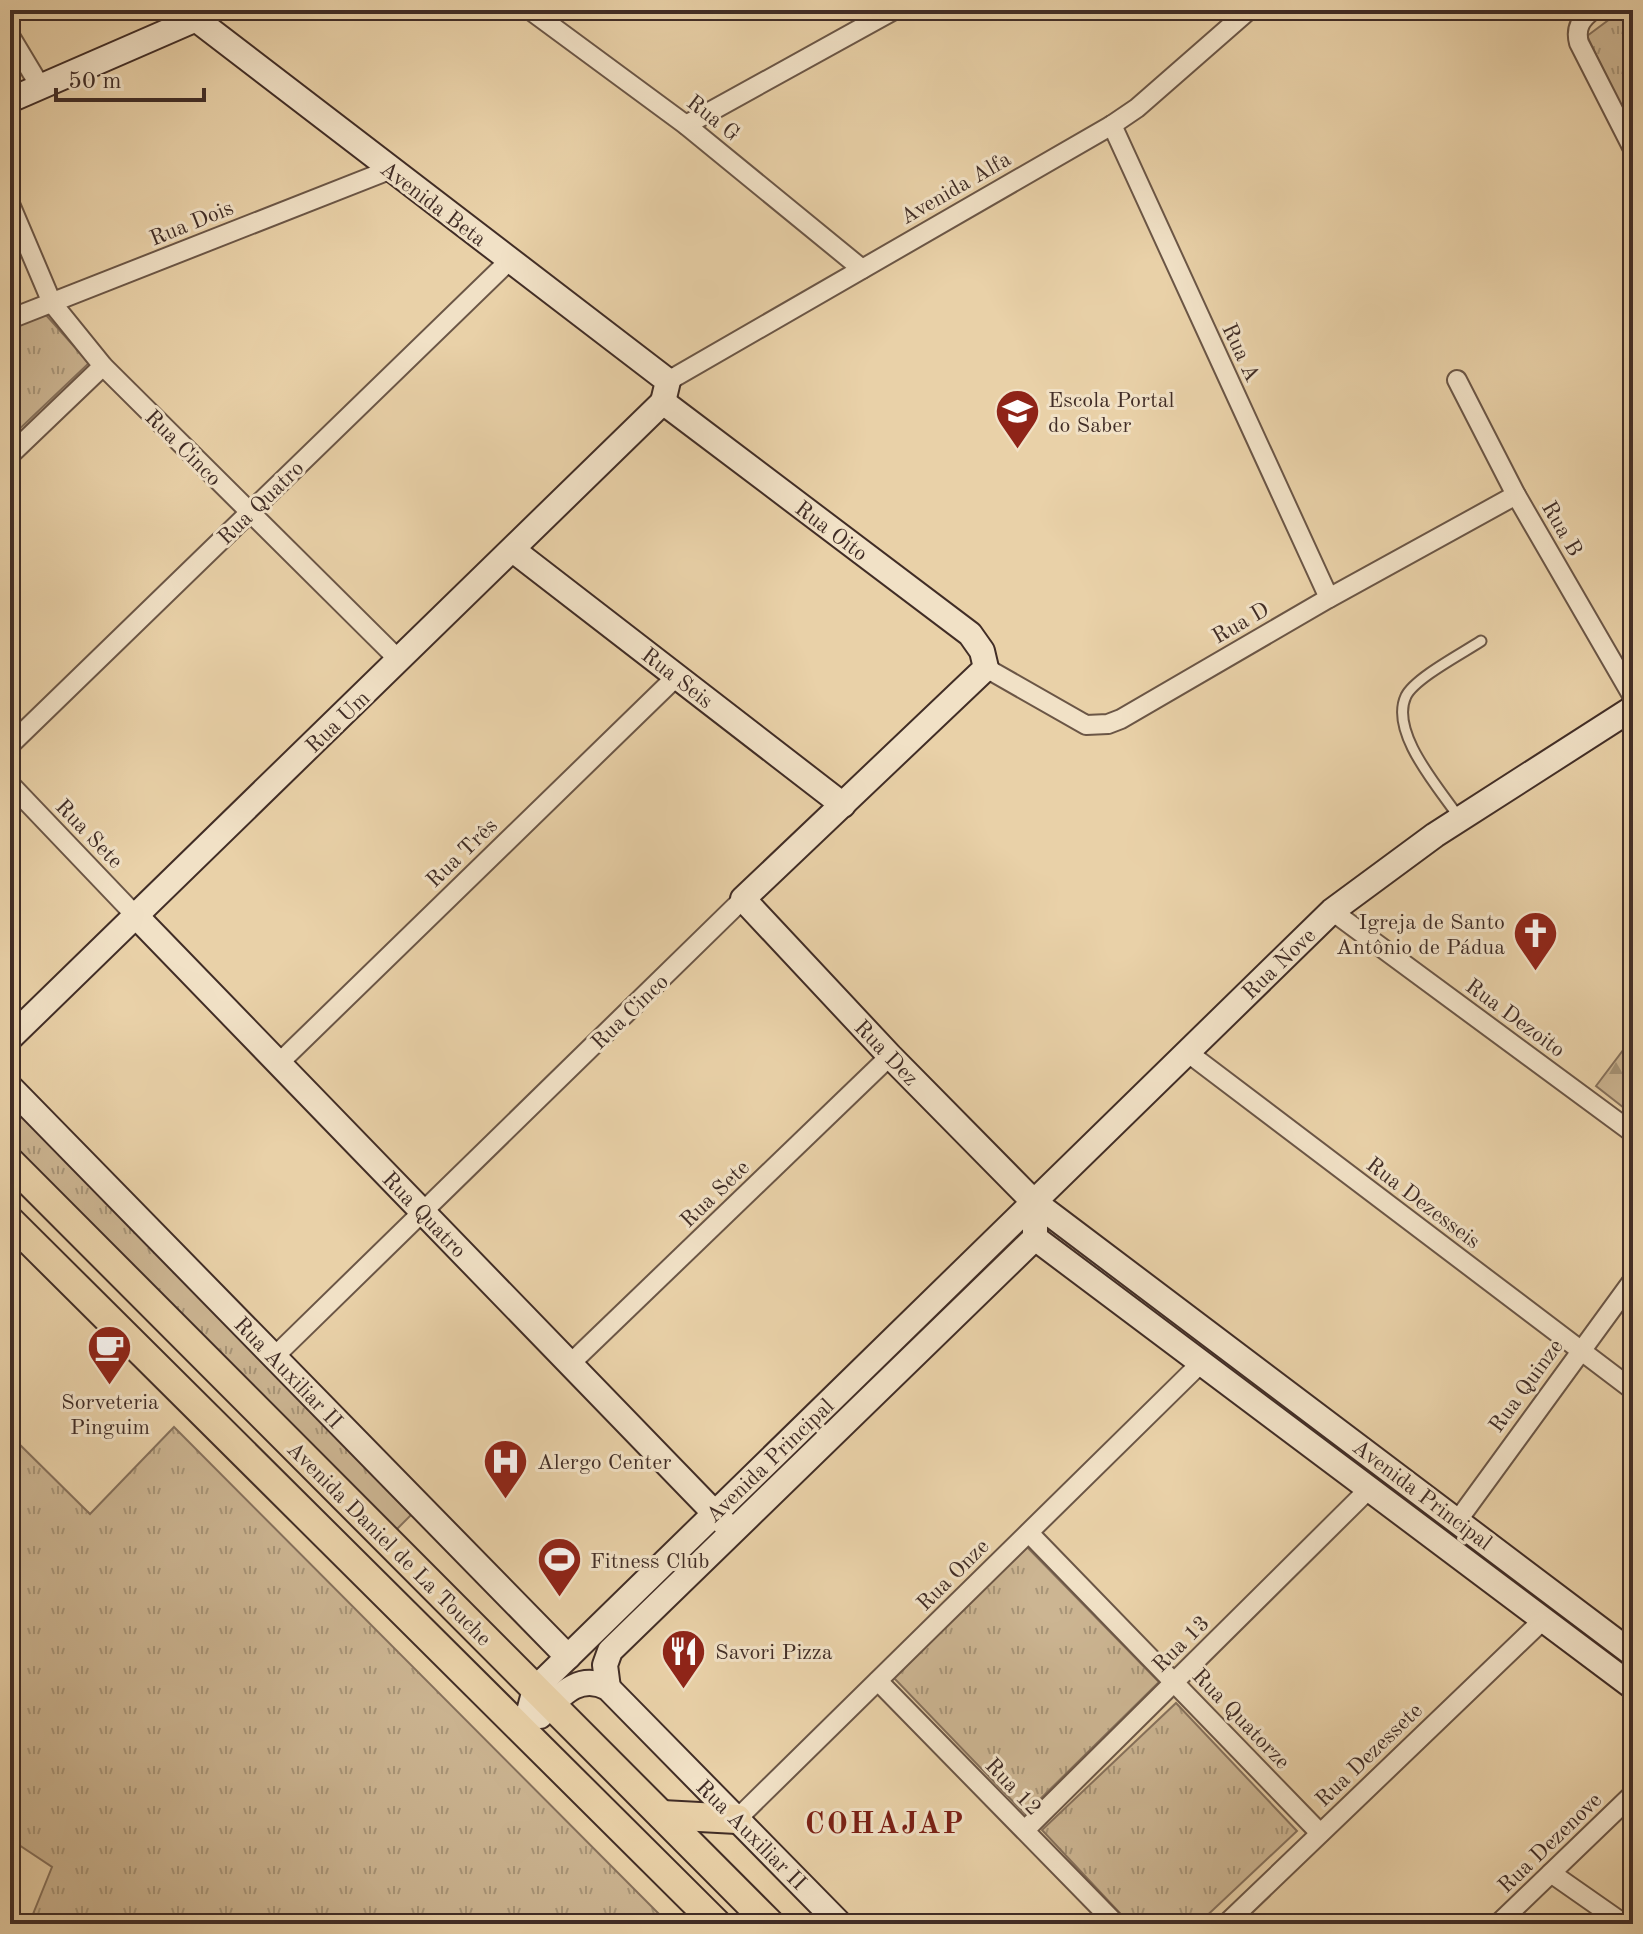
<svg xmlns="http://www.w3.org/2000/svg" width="1643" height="1934" font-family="'Old Standard TT',serif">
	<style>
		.grass { fill: url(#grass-tufts); stroke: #86715c; stroke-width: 2 }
		.forest { fill: url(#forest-firs); stroke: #86715c; stroke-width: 2 }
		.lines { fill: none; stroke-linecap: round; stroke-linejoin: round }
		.lane-casing { stroke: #6b5646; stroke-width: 13 }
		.street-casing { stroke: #6b5646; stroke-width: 22 }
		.secondary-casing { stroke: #412d26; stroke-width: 28 }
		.primary-casing { stroke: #412d26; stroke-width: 32 }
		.lane { stroke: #f1e1c6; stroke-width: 9 }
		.street { stroke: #f1e1c6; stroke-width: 18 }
		.secondary { stroke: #f1e1c6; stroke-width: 24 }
		.primary { stroke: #e9d1a8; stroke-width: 28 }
		.labels { text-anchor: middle; stroke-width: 6; stroke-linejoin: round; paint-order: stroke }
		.street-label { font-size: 22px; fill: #412d26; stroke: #f1e1c6 }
		.poi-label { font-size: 22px; fill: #412d26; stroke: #f1e1c6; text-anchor: start }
		.district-label { font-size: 30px; font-weight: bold; letter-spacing: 2px; fill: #7a1f14; stroke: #f1e1c6 }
	</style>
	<defs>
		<pattern id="grass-tufts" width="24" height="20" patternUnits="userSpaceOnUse" patternTransform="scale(2)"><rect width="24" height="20" fill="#ccb592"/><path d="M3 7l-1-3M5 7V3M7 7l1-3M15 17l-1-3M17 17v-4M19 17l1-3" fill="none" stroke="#a79477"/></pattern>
		<pattern id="forest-firs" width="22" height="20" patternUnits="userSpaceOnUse" patternTransform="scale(2)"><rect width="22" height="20" fill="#ccb592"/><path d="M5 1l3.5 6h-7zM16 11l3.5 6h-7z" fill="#a79477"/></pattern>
	</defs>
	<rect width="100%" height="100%" fill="#e9d1a8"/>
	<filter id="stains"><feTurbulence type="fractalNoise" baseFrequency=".0025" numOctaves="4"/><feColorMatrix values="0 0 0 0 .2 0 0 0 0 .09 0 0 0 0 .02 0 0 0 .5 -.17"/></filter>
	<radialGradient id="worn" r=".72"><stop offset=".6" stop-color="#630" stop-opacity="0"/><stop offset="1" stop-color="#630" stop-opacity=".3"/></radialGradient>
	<g class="grass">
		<polygon points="1622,10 1633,10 1633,130 1587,36"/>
		<polygon points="46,315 89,363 10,438 10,328"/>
		<polygon points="10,1100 413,1513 393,1533 10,1145"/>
		<polygon points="174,1427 669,1924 29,1924 52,1867 10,1839 10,1435 90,1514"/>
		<polygon points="1027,1547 1159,1682 1025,1814 894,1678"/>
		<polygon points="1176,1703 1297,1831 1198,1924 1130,1924 1042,1830"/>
	</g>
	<polygon class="forest" points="1633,1037 1633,1115 1596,1086"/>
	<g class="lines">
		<defs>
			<path id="lane" d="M1458,816C1439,788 1389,732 1406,696C1415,678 1463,653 1481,641"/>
			<g id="street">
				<polyline points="530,10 686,125 862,269"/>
				<path d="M1593,10C1581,19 1575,28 1579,43L1633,149"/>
				<polyline points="10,36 40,86"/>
				<polyline points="686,125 894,10"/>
				<polyline points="1112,125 1329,598"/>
				<polyline points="10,204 52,303 103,366 399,660"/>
				<polyline points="10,319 389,170"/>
				<polyline points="1457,380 1516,495 1633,697"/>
				<polyline points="668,381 1112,125 1137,108 1249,10"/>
				<polyline points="10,455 103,366"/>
				<polyline points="986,668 1086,725 1108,724 1121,719 1329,598 1516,495"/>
				<polyline points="10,745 510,260"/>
				<polyline points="10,784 136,916"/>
				<polyline points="1332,911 1633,1133"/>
				<polyline points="1187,1052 1633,1390"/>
				<polyline points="279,1063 677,676"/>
				<polyline points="274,1357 743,899"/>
				<polyline points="570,1364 890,1056"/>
				<polyline points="1458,1520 1633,1280"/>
				<polyline points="1029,1533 1320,1833"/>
				<polyline points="878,1681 1116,1924"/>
				<polyline points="737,1819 1201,1363"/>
				<polyline points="1025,1830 1369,1489"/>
				<polyline points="1551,1873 1624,1924"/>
				<polyline points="1226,1924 1543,1620"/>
				<polyline points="1498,1924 1633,1794"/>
			</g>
			<g id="secondary">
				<polyline points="184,10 668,381 663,402"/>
				<polyline points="10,100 194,20"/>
				<polyline points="663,402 970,634 982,651 986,668 743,899 890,1056 1033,1201 1633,1654"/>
				<polyline points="513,550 843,805"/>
				<polyline points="136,916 732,1531"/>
				<polyline points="10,1038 663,402"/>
				<polyline points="10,1087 568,1657"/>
				<polyline points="1035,1238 1633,1687"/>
				<polyline points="608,1688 605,1665 610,1651 1035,1238 1035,1223"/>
				<path d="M540,1716C560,1696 579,1672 608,1688L840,1924"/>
				<polyline points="524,1731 535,1689 1332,911 1435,835 1633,708"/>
			</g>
			<g id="primary">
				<polyline points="10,1162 770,1924"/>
				<polyline points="10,1221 717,1924"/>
				<polyline points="662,1815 737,1819"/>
			</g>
		</defs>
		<use href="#lane" class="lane-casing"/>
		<use href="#street" class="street-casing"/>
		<use href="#secondary" class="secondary-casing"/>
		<use href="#primary" class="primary-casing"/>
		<use href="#lane" class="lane"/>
		<use href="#street" class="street"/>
		<use href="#secondary" class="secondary"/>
		<use href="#primary" class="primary"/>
	</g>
	<defs>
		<symbol id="school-pin" viewBox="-11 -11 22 30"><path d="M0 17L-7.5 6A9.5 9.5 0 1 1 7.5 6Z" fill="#8f2418" stroke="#f1e1c6"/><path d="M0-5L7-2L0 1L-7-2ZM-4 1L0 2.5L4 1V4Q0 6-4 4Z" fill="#fff"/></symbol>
		<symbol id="church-pin" viewBox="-11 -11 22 30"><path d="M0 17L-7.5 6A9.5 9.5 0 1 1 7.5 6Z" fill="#8f2418" stroke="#f1e1c6"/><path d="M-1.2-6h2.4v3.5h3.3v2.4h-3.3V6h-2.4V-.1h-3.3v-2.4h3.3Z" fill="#fff"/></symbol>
		<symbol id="cafe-pin" viewBox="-11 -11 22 30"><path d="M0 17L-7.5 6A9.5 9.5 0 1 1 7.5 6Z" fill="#8f2418" stroke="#f1e1c6"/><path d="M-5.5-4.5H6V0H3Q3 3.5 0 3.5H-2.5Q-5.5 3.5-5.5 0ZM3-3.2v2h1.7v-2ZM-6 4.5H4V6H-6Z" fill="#fff"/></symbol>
		<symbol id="hospital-pin" viewBox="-11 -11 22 30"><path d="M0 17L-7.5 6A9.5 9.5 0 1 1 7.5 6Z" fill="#8f2418" stroke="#f1e1c6"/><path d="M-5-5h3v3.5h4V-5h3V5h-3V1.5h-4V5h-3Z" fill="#fff"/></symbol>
		<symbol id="stadium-pin" viewBox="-11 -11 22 30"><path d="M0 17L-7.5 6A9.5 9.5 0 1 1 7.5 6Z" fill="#8f2418" stroke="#f1e1c6"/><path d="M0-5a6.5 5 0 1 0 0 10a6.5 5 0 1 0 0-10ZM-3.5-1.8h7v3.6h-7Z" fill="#fff"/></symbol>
		<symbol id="restaurant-pin" viewBox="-11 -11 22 30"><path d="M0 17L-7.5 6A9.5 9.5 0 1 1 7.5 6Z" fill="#8f2418" stroke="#f1e1c6"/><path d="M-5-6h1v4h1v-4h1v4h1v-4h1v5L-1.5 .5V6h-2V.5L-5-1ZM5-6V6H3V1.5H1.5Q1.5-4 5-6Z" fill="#fff"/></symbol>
	</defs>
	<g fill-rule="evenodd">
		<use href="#school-pin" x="992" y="386" width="51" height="69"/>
		<use href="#church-pin" x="1510" y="908" width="51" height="69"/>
		<use href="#cafe-pin" x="84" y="1322" width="51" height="69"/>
		<use href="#hospital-pin" x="480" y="1436" width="51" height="69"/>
		<use href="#stadium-pin" x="534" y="1534" width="51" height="69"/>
		<use href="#restaurant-pin" x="658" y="1626" width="51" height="69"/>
	</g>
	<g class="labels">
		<g class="street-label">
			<text transform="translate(714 117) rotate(38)" y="8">Rua G</text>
			<text transform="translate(955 187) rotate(-30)" y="8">Avenida Alfa</text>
			<text transform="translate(434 203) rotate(37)" y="8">Avenida Beta</text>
			<text transform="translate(191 222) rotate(-22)" y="8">Rua Dois</text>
			<text transform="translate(1242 352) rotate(65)" y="8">Rua A</text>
			<text transform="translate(184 447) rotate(45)" y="8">Rua Cinco</text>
			<text transform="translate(260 502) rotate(-44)" y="8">Rua Quatro</text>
			<text transform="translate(1563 528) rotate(60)" y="8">Rua B</text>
			<text transform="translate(832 530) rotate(37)" y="8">Rua Oito</text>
			<text transform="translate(1240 622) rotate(-30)" y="8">Rua D</text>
			<text transform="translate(678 677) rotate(38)" y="8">Rua Seis</text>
			<text transform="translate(337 721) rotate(-44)" y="8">Rua Um</text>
			<text transform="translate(90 833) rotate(46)" y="8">Rua Sete</text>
			<text transform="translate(461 852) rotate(-44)" y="8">Rua Três</text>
			<text transform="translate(1278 963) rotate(-44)" y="8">Rua Nove</text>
			<text transform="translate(629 1011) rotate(-44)" y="8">Rua Cinco</text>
			<text transform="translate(1516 1017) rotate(36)" y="8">Rua Dezoito</text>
			<text transform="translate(887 1052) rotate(46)" y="8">Rua Dez</text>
			<text transform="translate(714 1193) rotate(-44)" y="8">Rua Sete</text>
			<text transform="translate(1424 1202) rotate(37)" y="8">Rua Dezesseis</text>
			<text transform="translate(425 1214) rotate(46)" y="8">Rua Quatro</text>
			<text transform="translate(289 1372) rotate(46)" y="8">Rua Auxiliar II</text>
			<text transform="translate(1525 1385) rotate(-54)" y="8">Rua Quinze</text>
			<text transform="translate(769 1460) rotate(-44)" y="8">Avenida Principal</text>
			<text transform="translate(1423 1494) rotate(37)" y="8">Avenida Principal</text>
			<text transform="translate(390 1543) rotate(45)" y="8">Avenida Daniel de La Touche</text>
			<text transform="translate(952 1574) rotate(-45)" y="8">Rua Onze</text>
			<text transform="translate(1180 1643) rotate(-45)" y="8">Rua 13</text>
			<text transform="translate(1242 1718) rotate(46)" y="8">Rua Quatorze</text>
			<text transform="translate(1368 1754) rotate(-44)" y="8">Rua Dezessete</text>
			<text transform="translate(1014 1786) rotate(46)" y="8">Rua 12</text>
			<text transform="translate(752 1834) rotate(45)" y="8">Rua Auxiliar II</text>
			<text transform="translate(1549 1842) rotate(-44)" y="8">Rua Dezenove</text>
		</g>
		<g class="poi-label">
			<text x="1048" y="407">Escola Portal<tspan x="1048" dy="25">do Saber</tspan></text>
			<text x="1505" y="929" text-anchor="end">Igreja de Santo<tspan x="1505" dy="25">Antônio de Pádua</tspan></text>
			<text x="110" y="1409" text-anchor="middle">Sorveteria<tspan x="110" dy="25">Pinguim</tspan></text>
			<text x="537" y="1469">Alergo Center</text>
			<text x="590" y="1568">Fitness Club</text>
			<text x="715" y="1659">Savori Pizza</text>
		</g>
		<g class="district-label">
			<text x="885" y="1833">COHAJAP</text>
		</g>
	</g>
	<rect width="1643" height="1934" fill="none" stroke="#e9d1a8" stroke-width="40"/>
	<rect x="12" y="12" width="1619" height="1910" fill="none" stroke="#412d26" stroke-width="4"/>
	<rect x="20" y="20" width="1603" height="1894" fill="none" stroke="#412d26" stroke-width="2"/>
	<path d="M56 88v12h148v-12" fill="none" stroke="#412d26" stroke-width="4"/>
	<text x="68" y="88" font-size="24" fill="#412d26" stroke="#f1e1c6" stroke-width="6" paint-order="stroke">50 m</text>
	<rect width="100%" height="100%" filter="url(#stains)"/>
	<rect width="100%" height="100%" fill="url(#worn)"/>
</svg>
